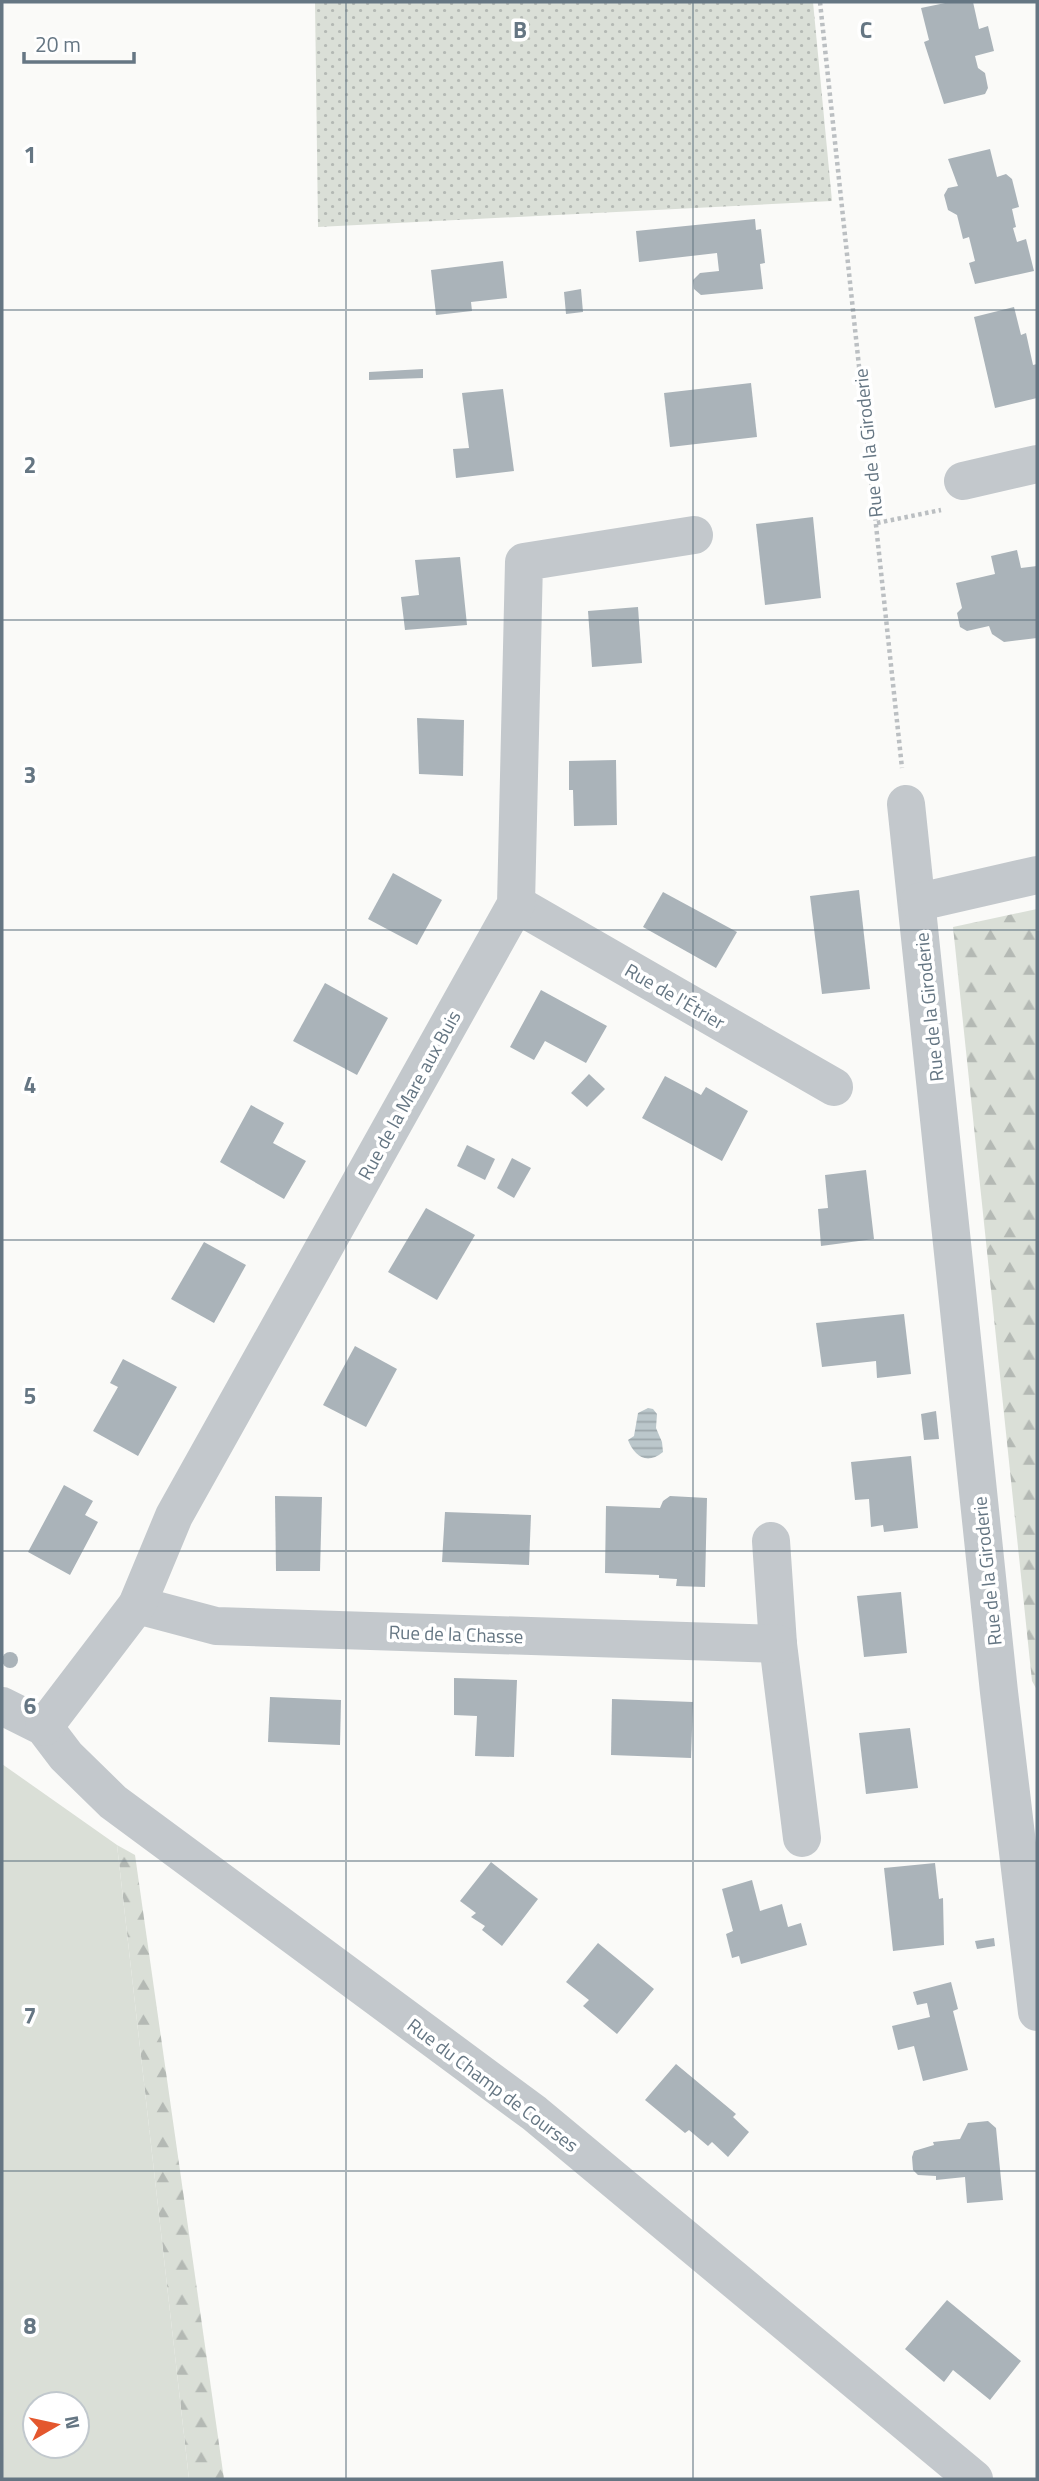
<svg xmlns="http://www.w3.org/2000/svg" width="1039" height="2481" font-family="'Titillium Web',sans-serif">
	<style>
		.grass { fill: url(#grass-dots) }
		.forest { fill: url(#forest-firs) }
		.pitch { fill: #dadfd7; fill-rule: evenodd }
		.water { fill: url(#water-rules) }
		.building { fill: #aab3b9 }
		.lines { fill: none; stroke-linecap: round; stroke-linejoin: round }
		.path { stroke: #bbbfc2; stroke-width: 4.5; stroke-dasharray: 3.5 3.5; stroke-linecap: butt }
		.street { stroke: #c3c8cc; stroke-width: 38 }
		.grid { fill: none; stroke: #657683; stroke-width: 2; stroke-opacity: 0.55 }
		.labels { text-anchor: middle; stroke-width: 7; stroke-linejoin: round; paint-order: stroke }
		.street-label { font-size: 19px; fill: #657683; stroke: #fff }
		.grid-label { font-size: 23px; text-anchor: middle; font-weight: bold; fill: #657683; stroke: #fff; stroke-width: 7; stroke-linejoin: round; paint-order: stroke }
	</style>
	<defs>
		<pattern id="grass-dots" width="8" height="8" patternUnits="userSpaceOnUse" patternTransform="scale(1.75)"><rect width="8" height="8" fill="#dadfd7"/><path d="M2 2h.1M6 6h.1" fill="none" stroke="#b4b9b4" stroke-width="1.8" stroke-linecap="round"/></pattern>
		<pattern id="forest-firs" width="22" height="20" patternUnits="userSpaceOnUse" patternTransform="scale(1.75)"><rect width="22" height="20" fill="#dadfd7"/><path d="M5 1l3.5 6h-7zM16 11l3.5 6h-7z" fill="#b4b9b4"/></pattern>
		<pattern id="water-rules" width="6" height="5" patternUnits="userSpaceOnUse" patternTransform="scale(1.75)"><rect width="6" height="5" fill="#bbc7cb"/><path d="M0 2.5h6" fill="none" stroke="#9ca6aa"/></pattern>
	</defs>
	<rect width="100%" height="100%" fill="#fafaf8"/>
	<polygon class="grass" points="315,2 813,2 832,201 318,227"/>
	<g class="forest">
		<polygon points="1037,909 1037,1690 1032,1681 953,927"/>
		<polygon points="117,1845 135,1855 224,2479 189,2479"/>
	</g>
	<path class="pitch" d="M2,1764L117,1845L189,2479H2ZM35,2404H77V2446H35Z"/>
	<path class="water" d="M648,1408L653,1409L657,1414L656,1428L662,1442L663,1452C646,1466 634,1455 628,1440L634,1436L638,1413Z"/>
	<g class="building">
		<polygon points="950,2 973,2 979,29 988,26 994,51 975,56 978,68 985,73 988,88 985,94 944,104 924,42 929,40 921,8"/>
		<polygon points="990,149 997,177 1006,174 1012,179 1019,207 1012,209 1016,227 1013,228 1017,242 1026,239 1034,271 975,284 969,263 975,261 969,237 963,239 957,215 948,210 944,195 948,188 958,186 948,159"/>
		<polygon points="755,219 756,230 761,229 765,263 760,264 763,289 701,295 694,289 693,280 700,273 719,271 717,253 639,262 636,231"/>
		<polygon points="503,261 507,298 471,302 472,311 436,315 431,270"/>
		<polygon points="581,289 583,312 566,314 564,292"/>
		<polygon points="1014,307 1021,335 1026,333 1033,365 1037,364 1037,398 995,408 974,317"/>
		<polygon points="423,369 423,378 369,380 369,372"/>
		<polygon points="751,383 757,437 670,447 664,393"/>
		<polygon points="503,389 514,471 456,478 453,449 469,448 462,393"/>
		<polygon points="813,517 821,598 765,605 756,524"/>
		<polygon points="1017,550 1021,568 1037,566 1037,638 1004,642 992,634 989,626 967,631 960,627 957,613 962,608 956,583 995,574 991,556"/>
		<polygon points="460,557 467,625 405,630 401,597 419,595 415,560"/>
		<polygon points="638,607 642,663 592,667 588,611"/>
		<polygon points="417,718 464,720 463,776 419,774"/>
		<polygon points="616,760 617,825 574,826 573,790 569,790 569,761"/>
		<polygon points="393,873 442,900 417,945 368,919"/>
		<polygon points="859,890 870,989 822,994 810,896"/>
		<polygon points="663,892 737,932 716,968 643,927"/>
		<polygon points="325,983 388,1018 357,1075 293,1041"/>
		<polygon points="541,990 607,1026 586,1063 545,1041 534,1060 510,1047"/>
		<polygon points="589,1074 605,1089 587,1107 571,1093"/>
		<polygon points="665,1076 701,1095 706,1087 748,1111 722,1161 642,1118"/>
		<polygon points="251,1105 284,1123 273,1143 306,1161 284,1199 220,1162"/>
		<polygon points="467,1145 495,1159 485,1180 457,1166"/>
		<polygon points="512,1158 531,1168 514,1198 497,1188"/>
		<polygon points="866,1170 874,1239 821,1246 818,1209 828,1208 825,1175"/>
		<polygon points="426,1208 475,1235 437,1300 388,1272"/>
		<polygon points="204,1242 246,1265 214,1323 171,1299"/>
		<polygon points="904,1314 911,1374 877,1378 876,1361 822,1367 816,1323"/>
		<polygon points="355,1346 397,1369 366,1427 323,1405"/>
		<polygon points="123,1359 177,1387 138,1456 93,1431 118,1387 110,1383"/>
		<polygon points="936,1411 939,1439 924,1440 921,1414"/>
		<polygon points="911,1456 918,1528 884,1532 883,1525 871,1527 869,1499 855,1500 851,1462"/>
		<polygon points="64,1485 93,1501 85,1515 98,1522 70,1575 28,1552"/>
		<polygon points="275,1496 322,1497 320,1571 276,1571"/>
		<polygon points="670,1496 707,1498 705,1587 676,1586 677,1579 659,1578 659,1575 605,1573 606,1506 660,1508 663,1501"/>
		<polygon points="445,1512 531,1515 529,1565 442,1562"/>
		<polygon points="901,1592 907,1653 864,1657 857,1596"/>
		<circle cx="10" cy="1660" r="8"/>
		<polygon points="454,1678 517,1680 514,1757 475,1756 477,1716 454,1715"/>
		<polygon points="270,1697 341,1700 340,1745 268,1742"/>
		<polygon points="612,1699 693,1702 691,1758 611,1755"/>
		<polygon points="910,1728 918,1788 866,1794 859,1733"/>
		<polygon points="491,1862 538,1899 502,1946 482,1930 485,1926 471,1917 476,1913 460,1901"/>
		<polygon points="935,1863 939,1899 943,1898 944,1945 893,1951 884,1868"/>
		<polygon points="752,1880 760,1911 782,1904 788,1927 801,1923 807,1945 741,1964 739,1956 732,1958 726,1934 733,1931 722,1889"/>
		<polygon points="994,1938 995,1946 977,1949 975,1941"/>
		<polygon points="598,1943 654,1989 617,2034 583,2006 589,2000 566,1982"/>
		<polygon points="951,1982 958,2009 953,2011 968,2070 923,2081 914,2046 898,2050 892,2026 930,2017 927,2003 917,2005 913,1992"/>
		<polygon points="676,2064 736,2114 733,2117 749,2132 728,2157 712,2142 708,2146 689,2130 685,2133 645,2100"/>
		<polygon points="988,2121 996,2128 1003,2200 967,2203 965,2177 936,2180 936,2176 918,2175 913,2170 912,2157 914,2151 934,2145 933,2142 960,2139 968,2123"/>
		<polygon points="947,2300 1021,2361 990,2400 953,2370 944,2382 905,2349"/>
	</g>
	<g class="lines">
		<g class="path">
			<polyline points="820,2 902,768"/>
			<polyline points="877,523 941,510"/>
		</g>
		<g class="street">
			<polyline points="963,481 1037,464"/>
			<polyline points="906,804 999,1692 1037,2012"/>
			<polyline points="919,902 1037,875"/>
			<polyline points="516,904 834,1087"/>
			<polyline points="771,1541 778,1644 802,1838"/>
			<polyline points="137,1605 216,1626 778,1644"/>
			<polyline points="2,1706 44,1727 66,1756 113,1802 534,2113 974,2479"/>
			<polyline points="44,1727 137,1605 174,1516 516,904 524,562 694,535"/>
		</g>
	</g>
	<path class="grid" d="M346,2V2479M693,2V2479M2,310H1037M2,620H1037M2,930H1037M2,1240H1037M2,1551H1037M2,1861H1037M2,2171H1037"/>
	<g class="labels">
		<g class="street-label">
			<text transform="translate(868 443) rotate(-96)" y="7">Rue de la Giroderie</text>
			<text transform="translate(675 996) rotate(30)" y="7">Rue de l'Étrier</text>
			<text transform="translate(929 1007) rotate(-96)" y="7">Rue de la Giroderie</text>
			<text transform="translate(409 1095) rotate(-61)" y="7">Rue de la Mare aux Buis</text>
			<text transform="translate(987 1571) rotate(-96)" y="7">Rue de la Giroderie</text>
			<text transform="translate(456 1634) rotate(2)" y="7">Rue de la Chasse</text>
			<text transform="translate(493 2085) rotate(37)" y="7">Rue du Champ de Courses</text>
		</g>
	</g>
	<g class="grid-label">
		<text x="520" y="38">B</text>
		<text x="866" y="38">C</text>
		<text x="30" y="163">1</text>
		<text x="30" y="473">2</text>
		<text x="30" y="783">3</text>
		<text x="30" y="1093">4</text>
		<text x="30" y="1404">5</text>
		<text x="30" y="1714">6</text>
		<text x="30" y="2024">7</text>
		<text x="30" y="2334">8</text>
	</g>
	<rect width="1039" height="2481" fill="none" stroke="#657683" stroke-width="7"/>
	<g transform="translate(56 2425) rotate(81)"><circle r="33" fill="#ffffff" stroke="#c1c8cd" stroke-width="2"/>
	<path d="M0-5L12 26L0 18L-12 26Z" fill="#e4572e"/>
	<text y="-10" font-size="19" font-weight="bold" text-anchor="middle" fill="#657683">N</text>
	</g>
	<path d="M24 52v10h110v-10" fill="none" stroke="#657683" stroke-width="3.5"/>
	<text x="35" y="52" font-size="21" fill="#657683" stroke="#ffffff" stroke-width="5" paint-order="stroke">20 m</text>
</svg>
